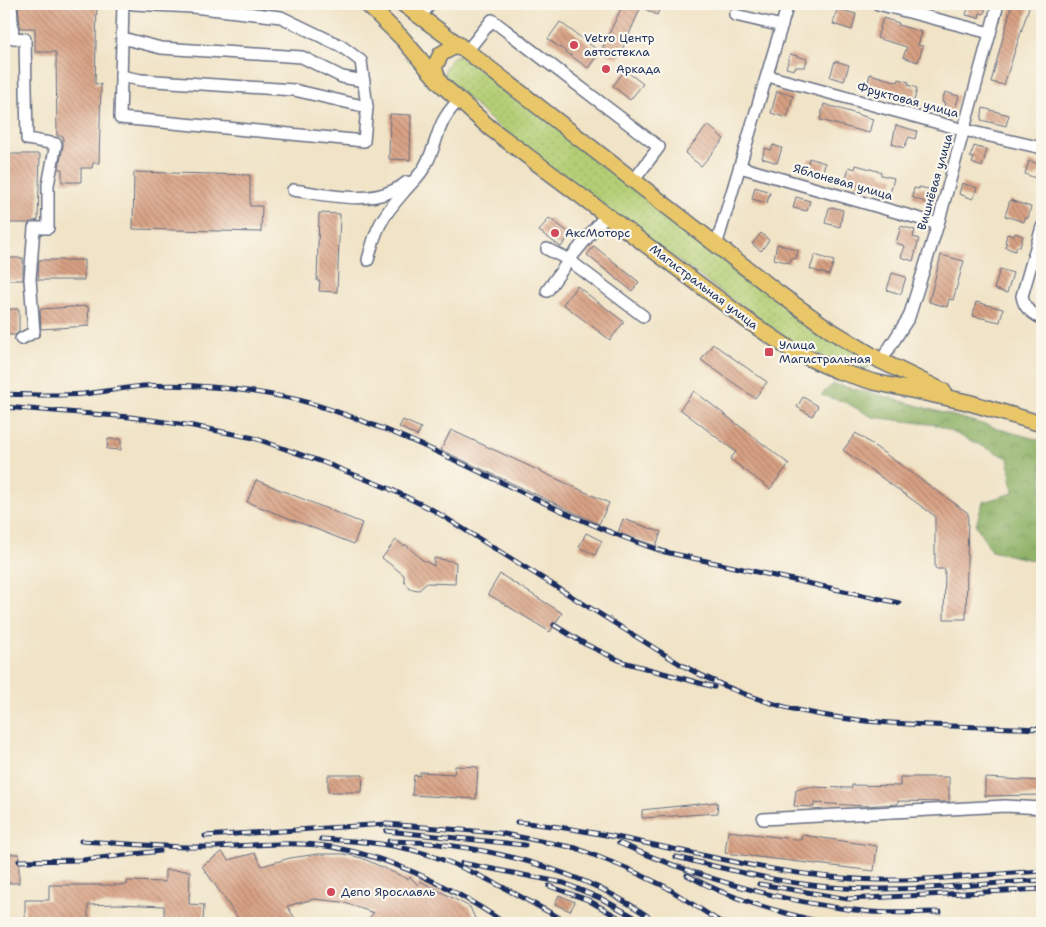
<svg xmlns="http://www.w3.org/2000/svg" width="1046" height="927" font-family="'Shantell Sans',sans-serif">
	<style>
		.grass { fill: url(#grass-dots); stroke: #677e69 }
		.forest { fill: url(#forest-crowns); stroke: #547062 }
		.building { fill: url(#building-back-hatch) }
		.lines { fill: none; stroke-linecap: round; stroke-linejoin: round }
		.minor-casing { stroke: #666e82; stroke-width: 14 }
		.major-casing { stroke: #666e82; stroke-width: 18 }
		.minor { stroke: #fff; stroke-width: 11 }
		.major { stroke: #e9c769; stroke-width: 15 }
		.rail-casing { stroke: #1b2f5e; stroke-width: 5 }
		.rail { stroke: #fbf7ec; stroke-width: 3; stroke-dasharray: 9; stroke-linecap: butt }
		.poi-dot { fill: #d1495b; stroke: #fbf7ec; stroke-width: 2 }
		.labels { text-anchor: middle; stroke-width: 4.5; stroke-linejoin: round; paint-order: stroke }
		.poi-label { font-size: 12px; fill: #1b2f5e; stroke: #fbf7ec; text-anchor: start }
		.street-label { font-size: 12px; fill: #1b2f5e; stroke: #fbf7ec }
	</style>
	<defs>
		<pattern id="grass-dots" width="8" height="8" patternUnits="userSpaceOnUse" patternTransform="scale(1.25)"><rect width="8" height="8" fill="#b3ce74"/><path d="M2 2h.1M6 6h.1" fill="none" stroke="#99b167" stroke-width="1.8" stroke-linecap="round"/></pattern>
		<pattern id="forest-crowns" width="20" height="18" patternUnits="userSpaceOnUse" patternTransform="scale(1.25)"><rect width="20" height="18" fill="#8eb166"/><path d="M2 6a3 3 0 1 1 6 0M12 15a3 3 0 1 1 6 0" fill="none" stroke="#739057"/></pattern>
		<pattern id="building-back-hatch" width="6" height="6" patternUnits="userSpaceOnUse" patternTransform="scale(1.25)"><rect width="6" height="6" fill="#d8a082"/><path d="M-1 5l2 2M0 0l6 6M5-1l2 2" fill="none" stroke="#ae836e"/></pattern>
	</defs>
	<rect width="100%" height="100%" fill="#fbf7ec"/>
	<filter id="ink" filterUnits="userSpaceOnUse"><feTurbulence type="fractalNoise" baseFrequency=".02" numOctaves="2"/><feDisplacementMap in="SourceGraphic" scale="10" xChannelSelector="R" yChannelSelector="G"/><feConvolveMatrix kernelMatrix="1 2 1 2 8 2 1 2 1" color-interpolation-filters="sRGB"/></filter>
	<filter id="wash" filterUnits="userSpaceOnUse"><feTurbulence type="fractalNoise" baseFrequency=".0096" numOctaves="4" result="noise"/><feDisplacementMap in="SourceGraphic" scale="20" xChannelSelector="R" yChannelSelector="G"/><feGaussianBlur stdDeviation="1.12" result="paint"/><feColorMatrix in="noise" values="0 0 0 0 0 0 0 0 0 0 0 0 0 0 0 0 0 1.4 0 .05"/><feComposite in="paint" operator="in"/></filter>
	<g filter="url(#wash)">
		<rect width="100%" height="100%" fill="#f0e3c6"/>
		<polygon class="grass" points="459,55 865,360 869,363 869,368 859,369 829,360 786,338 560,176 512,139 449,81 445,76 445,68 454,56"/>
		<polygon class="forest" points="833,384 880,395 1042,441 1042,582 1040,579 1041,562 991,551 976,525 983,502 1013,493 1008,458 937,425 872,417 845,402 821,395"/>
		<g id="blocks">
			<g class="building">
				<polygon points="18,4 97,4 95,84 101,84 99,163 93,163 92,168 81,168 81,182 62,182 62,169 59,169 63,145 63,136 57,136 56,52 35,52 35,28 20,28"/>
				<polygon points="623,4 662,4 657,15 641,7 618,59 601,51"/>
				<polygon points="969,4 987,4 984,14 980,13 979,18 966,15"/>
				<polygon points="1012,4 1030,4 1004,85 991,82"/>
				<polygon points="837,9 856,14 852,30 833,24"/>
				<polygon points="883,18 899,23 898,25 922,32 918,45 923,46 918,62 903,57 907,47 877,38"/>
				<polygon points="560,22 600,52 588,68 548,39"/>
				<polygon points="790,54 807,59 805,67 795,67 794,70 786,68"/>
				<polygon points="835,61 849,65 844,81 830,77"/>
				<polygon points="625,70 643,84 630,100 613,86"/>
				<polygon points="870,74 898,82 899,79 909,82 908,85 917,88 914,101 867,87"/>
				<polygon points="777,91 793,96 787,118 771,113"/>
				<polygon points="945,92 959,96 954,112 943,109 945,103 942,102"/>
				<polygon points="824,104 873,119 869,133 820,120"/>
				<polygon points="983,108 1009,115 1006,126 981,120"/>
				<polygon points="390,114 411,115 410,160 389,159"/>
				<polygon points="708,125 724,139 701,166 685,153"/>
				<polygon points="896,125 917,131 915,139 909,137 904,148 892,144"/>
				<polygon points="773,145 782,148 777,163 762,158 765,148 771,150"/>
				<polygon points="974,146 987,150 982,167 972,163 974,158 970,157"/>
				<polygon points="4,154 40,154 38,220 28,223 4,223"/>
				<polygon points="809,158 825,163 822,175 806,171"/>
				<polygon points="1029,161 1042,165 1039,175 1037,174 1035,178 1025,174"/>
				<polygon points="856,165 881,172 881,175 894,178 890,194 845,182 849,167 855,169"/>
				<polygon points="134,172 250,175 250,206 262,206 261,232 133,229"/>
				<polygon points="962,183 977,188 973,199 959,194"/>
				<polygon points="755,187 770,192 767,203 752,199"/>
				<polygon points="919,187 933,190 929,204 912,197 914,188 919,189"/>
				<polygon points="796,197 810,201 807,211 793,208"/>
				<polygon points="1010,200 1031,207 1028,218 1025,218 1024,222 1005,216"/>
				<polygon points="832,207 843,210 840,227 825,223 829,208"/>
				<polygon points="319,213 340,214 337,292 319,291 320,281 317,281"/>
				<polygon points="549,218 571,234 561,247 539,231"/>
				<polygon points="901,226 915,230 913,237 919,239 913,261 901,257 905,246 896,243"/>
				<polygon points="761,233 769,240 761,251 752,244"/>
				<polygon points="1015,233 1023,236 1020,247 1017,246 1015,251 1005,247 1007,243 1005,243 1007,234 1014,236"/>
				<polygon points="777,244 798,250 796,259 791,258 790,263 774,259"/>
				<polygon points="594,246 639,282 632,291 587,255"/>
				<polygon points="815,255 834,261 829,275 810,269"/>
				<polygon points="941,255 964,261 953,300 949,299 947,307 929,302"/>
				<rect x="4" y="258" width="19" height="22"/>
				<polygon points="39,260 84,260 84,280 38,280"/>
				<polygon points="1000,269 1013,273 1007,293 994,289"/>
				<polygon points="892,273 906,277 901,294 887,290"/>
				<polygon points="577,286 624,322 610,340 563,304"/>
				<polygon points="976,302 1003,309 1000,322 973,316"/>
				<polygon points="88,306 89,326 41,329 40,309"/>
				<polygon points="4,309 19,309 19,332 15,335 4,335"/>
				<polygon points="713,344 767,382 755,398 701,360"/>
				<polygon points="694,391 789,464 770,489 730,459 736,452 680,409"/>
				<polygon points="803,397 818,406 812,416 797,407"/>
				<polygon points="403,420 421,428 417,436 399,427"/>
				<polygon points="451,430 609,503 599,524 441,450"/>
				<polygon points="856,433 968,513 966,619 944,619 945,569 935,569 935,516 843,450"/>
				<polygon points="108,439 121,439 121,450 107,449"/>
				<polygon points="256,480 362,523 354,544 247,502"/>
				<polygon points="623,519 661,532 656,546 618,533"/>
				<polygon points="586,533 602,541 595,555 579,547"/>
				<polygon points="396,540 404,546 405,544 421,559 434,566 434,558 456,562 455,584 427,583 419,590 410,589 404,581 404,575 382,558"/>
				<polygon points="500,574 562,613 550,632 488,594"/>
				<polygon points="455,766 478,767 476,799 412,795 414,775 420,776 420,772 454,774"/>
				<polygon points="328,775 363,775 362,792 328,792"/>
				<polygon points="900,777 949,777 949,802 898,801 898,804 864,806 814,803 814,807 794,806 796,790 808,787 852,788 852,785 900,786"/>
				<polygon points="985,778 1042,781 1042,795 985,796"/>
				<polygon points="717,802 718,813 642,818 642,810"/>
				<polygon points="728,831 801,840 802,835 877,846 874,871 725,853"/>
				<polygon points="222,852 228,860 255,853 262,866 290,858 318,854 344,854 362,858 408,879 410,877 418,885 420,881 470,907 477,923 363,923 374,913 342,902 314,899 287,906 298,923 241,923 202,866"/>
				<rect x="4" y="854" width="15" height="29"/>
				<polygon points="165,870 190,871 189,904 204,905 203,923 164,923 164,906 117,904 88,905 88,923 25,923 25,900 49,900 49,885 127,885 127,881 165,882"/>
				<polygon points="559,895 575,902 570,911 555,904"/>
			</g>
		</g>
	</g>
	<g filter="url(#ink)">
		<use href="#blocks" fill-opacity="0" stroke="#666e82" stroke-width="1"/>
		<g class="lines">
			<defs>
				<g id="minor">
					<polyline points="11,4 13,38 25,39 27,139 56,144 48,185 48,228 34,228 30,279 34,332 21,339"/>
					<polyline points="123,4 120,118 364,141 367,107 361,61 341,46 281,17 193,7 134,4"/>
					<polyline points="878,4 990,33"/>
					<polyline points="735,15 782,26"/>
					<polyline points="421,16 430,4"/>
					<polyline points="122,38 161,48 302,57 342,77 364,81"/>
					<polyline points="467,51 492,20 659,147 634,180"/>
					<polyline points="121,76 141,80 294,90 367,107"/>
					<polyline points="768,76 964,130 1042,148"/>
					<polyline points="740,167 938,224"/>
					<path d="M293,190C330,195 375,208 407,182"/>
					<polyline points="606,215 569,260 643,316"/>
					<path d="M1042,227L1022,296C1024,309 1032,313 1042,319"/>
					<polyline points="716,246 788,4"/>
					<polyline points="547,249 569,260 547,291"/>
					<path d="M368,260C376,228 381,218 403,193C410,184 420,176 425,166C440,140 434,126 458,101"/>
					<polyline points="881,361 909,317 938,224 998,4"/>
					<polyline points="763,819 1005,806 1042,808"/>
				</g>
				<g id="major">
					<polyline points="367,4 402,38 440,83 490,128 748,321 793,351 838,371 874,382 967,402 1042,424"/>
					<polyline points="403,4 467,51 777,292 830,330 881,361 943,391"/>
					<polyline points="439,81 434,68 441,54 455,46 466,50"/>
				</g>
			</defs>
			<use href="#minor" class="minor-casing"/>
			<use href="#major" class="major-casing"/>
			<use href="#minor" class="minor"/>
			<use href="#major" class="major"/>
			<defs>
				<g id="rail">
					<path d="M4,394C30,395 57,396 83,394C103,392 123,388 143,386C193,383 246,389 294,399C325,406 354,418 384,429C479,467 568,521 665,552L899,603"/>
					<path d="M4,407L130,417L193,426L254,438L325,463L390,489L433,510L680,664C714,683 748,697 785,707C864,728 960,725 1042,729"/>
					<polyline points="554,625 585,644 623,662 714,687"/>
					<path d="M517,822C627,832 732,869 842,878C908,884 976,875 1042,871"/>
					<polyline points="386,831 525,845"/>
					<polyline points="205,836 386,824 499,833 576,848 626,868 666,887 722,923"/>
					<path d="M321,839C361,841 401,844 438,858C484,875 526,900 569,923"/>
					<path d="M81,841C124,843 168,848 211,847C251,846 292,840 332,847C395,858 453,888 505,923"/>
					<path d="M389,841C477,842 587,869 657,923"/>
					<path d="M619,843C699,878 784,903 871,912C893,914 917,912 940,912"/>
					<path d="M676,857C731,870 787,885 844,888C910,892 977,884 1042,880"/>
					<polyline points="19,861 83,860 160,851"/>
					<polyline points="462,863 564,883 602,899 645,923"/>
					<path d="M687,875C730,899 778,912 826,923"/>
					<polyline points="759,884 848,899 1042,889"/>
					<polyline points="549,886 588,900 628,923"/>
				</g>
			</defs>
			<use href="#rail" class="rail-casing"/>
			<use href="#rail" class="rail"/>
		</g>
	</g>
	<g class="poi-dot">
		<circle cx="574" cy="45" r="5"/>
		<circle cx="606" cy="69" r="5"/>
		<circle cx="555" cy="233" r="5"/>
		<rect x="764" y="347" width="10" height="10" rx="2.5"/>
		<circle cx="331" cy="892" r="5"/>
	</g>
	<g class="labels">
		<g class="poi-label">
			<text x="584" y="42">Vetro Центр<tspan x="584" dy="14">автостекла</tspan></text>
			<text x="616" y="73">Аркада</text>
			<text x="565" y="237">АксМоторс</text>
			<text x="779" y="349">Улица<tspan x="779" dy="14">Магистральная</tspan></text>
			<text x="341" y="896">Депо Ярославль</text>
		</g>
		<g class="street-label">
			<text transform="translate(908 100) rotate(15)" y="4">Фруктовая улица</text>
			<text transform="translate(843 182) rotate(16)" y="4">Яблоневая улица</text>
			<text transform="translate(935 182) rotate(-74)" y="4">Вишнёвая улица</text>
			<text transform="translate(704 287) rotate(37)" y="4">Магистральная улица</text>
		</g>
	</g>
	<rect width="1046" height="927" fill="none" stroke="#fbf7ec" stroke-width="20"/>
</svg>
